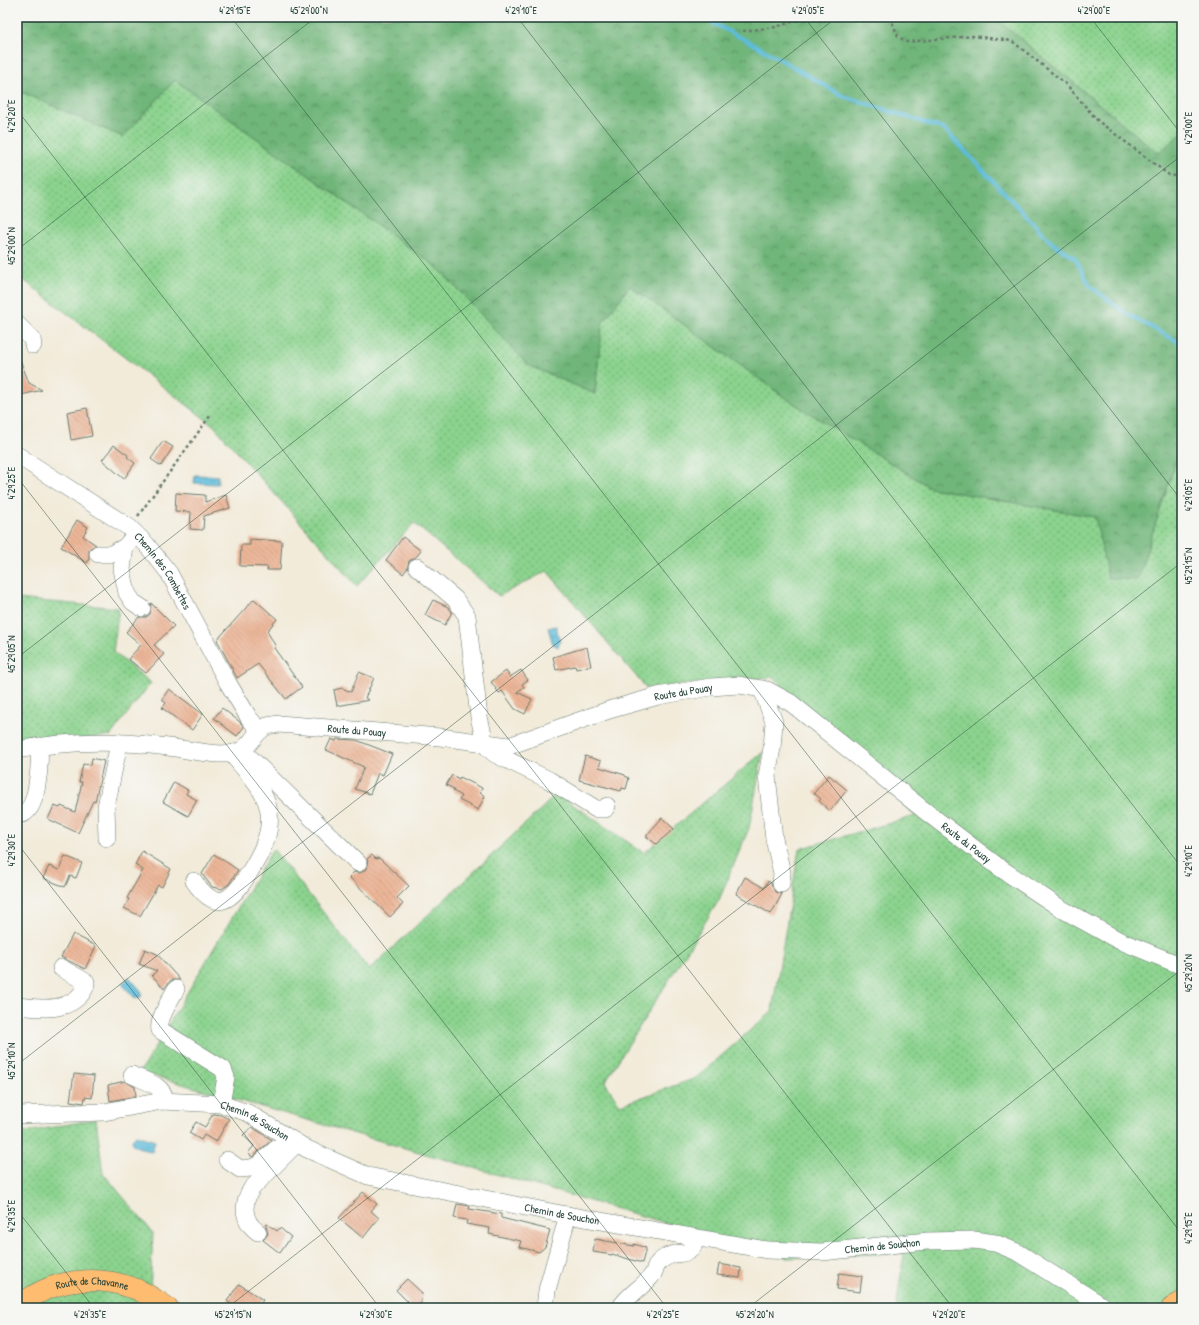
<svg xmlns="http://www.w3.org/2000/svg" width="1199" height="1325" font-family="'Patrick Hand',sans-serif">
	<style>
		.grass { fill: url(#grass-dots); stroke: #558861 }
		.forest { fill: url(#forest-crowns); stroke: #487956 }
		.water { fill: url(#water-ripples); stroke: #3e7c88 }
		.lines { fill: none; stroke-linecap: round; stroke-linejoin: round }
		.stream { stroke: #5dbcdb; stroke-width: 4 }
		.building { fill: url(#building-back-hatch) }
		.minor-casing { stroke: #697a6e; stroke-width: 18 }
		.major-casing { stroke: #697a6e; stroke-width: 22 }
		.path { stroke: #697a6e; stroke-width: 2.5; stroke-dasharray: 3 3; stroke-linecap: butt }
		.minor { stroke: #fff; stroke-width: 17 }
		.major { stroke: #fdbc70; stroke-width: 21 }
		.ticks { fill: none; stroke: #1f3d34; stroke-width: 1; stroke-opacity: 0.45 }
		.labels { text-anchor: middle; stroke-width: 3; stroke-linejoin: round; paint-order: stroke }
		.street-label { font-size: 11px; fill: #1f3d34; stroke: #f6f6f2 }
		.neatline { fill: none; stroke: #1f3d34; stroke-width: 1.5 }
		.ticks-label { font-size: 10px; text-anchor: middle; fill: #1f3d34 }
	</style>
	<defs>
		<pattern id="grass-dots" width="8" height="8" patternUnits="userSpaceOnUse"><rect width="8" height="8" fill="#8bd38e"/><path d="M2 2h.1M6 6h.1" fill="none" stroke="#71ac75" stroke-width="1.8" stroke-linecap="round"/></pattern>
		<pattern id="forest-crowns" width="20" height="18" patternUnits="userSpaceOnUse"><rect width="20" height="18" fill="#70b579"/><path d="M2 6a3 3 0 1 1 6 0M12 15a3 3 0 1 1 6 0" fill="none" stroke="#5b9464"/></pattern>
		<pattern id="water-ripples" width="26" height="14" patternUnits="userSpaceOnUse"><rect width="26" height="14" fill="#5dbcdb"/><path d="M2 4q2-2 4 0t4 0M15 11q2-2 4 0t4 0" fill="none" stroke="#4c9ab2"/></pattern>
		<pattern id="building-back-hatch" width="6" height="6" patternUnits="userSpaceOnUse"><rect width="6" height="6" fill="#ecb698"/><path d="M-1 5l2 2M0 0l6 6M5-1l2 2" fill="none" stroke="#ca9d84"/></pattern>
	</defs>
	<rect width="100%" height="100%" fill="#f6f6f2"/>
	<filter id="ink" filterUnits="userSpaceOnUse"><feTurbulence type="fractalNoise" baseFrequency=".025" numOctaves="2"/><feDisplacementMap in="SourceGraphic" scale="8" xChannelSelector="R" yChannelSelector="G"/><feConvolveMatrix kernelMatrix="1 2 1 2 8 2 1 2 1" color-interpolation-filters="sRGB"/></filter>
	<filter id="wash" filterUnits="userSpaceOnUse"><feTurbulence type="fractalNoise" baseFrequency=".012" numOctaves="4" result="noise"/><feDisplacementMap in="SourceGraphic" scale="16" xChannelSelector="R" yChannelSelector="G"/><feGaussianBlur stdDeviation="0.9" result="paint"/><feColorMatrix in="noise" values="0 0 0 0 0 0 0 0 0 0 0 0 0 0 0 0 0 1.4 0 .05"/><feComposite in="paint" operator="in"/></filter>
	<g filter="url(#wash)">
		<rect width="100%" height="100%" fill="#f2ebda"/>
		<g class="grass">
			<polygon points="994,17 1182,17 1182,133 1158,153"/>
			<polygon points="175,80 438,268 528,365 595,394 602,323 630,286 790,401 931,488 1095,517 1137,580 1182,443 1182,1308 896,1308 904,1253 788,1258 140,1072 273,849 369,970 557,794 644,853 763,752 749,828 719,900 605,1082 620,1105 696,1078 772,1011 799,849 915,816 773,677 646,688 547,571 499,596 414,523 357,586 213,425 17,275 17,90 123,137"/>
			<polygon points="17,599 119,608 113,652 151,683 110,736 17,745"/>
			<polygon points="96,1119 103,1173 153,1233 150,1292 126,1308 17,1308 17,1134"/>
		</g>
		<polygon class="forest" points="17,17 994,17 1158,153 1182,133 1182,443 1137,580 1108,578 1095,517 931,488 790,401 630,286 602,323 595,394 528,365 438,268 175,80 123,137 17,90"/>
		<g class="water">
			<polygon points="195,475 218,476 218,484 194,483"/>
			<polygon points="556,626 560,642 558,647 553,644 548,628"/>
			<polygon points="129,977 142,992 141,997 135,998 122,984"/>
			<polygon points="136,1135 155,1141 152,1152 133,1145 132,1139"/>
		</g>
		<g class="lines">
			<polyline class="stream" points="701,17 757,46 843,96 944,129 1052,243 1075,258 1090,286 1127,314 1182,344"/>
		</g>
		<g id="blocks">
			<g class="building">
				<polygon points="19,357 29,383 42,390 17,396"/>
				<polygon points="87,408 92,436 71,440 67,412"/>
				<polygon points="163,441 173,447 161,466 151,459"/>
				<polygon points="114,445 128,455 127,457 135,463 124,479 102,460"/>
				<polygon points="176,493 205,495 205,502 226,495 230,508 204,516 203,530 190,529 191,512 175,511"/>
				<polygon points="77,520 88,527 83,536 96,545 89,549 89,559 87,563 61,547"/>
				<polygon points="403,537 421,551 416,557 409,561 407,569 403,574 386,560"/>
				<polygon points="250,539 282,541 280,570 267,570 268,567 240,566 241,545 250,545"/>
				<polygon points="254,599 277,619 267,631 276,647 274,648 302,687 286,699 258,664 237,678 217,640"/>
				<polygon points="433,600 448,607 452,612 445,625 425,615"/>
				<polygon points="151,603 174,626 154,645 164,654 146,673 128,659 141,645 126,632 139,617 146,617 150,614"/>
				<polygon points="587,647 591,666 576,669 575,666 556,670 553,657"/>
				<polygon points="521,670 528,680 522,684 524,687 517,692 532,699 525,714 515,709 502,691 499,693 491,682 506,671 510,677"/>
				<polygon points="359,672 374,678 365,698 369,700 337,706 334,690 342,688 351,692"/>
				<polygon points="169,689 203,714 192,730 162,708 166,703 162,699"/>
				<polygon points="222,708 240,722 244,727 237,736 214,718"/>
				<polygon points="331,739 336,741 337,739 356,740 392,754 383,775 378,773 370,794 355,789 364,767 326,750"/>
				<polygon points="585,756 601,761 599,767 625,775 625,776 629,778 626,789 622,788 621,791 579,780"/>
				<polygon points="92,758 104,761 95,802 93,801 78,833 48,819 54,806 60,808 61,806 75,812 82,782 79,782 83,764 91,765"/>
				<polygon points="452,775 459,779 460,777 482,788 480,793 485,796 478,810 459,800 462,796 453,791 454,789 446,785"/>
				<polygon points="829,775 847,790 830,811 819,801 821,799 814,793"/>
				<polygon points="174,782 188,790 186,794 197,800 188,816 163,802"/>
				<polygon points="662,818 674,829 656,844 646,836"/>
				<polygon points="142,851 171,869 162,887 158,885 140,916 124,908 129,899 127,898 143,870 135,865"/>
				<polygon points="214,854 238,870 229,884 222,889 212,887 202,874"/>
				<polygon points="372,855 376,859 379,858 409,886 397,898 403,904 390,917 349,877 354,872 360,873 365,870 368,865 367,859"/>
				<polygon points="65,856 82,863 76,878 70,876 65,887 43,878 49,866 59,870"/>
				<polygon points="745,877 764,888 768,881 771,883 775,892 782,894 771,914 736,894"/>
				<polygon points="73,934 96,946 85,969 61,957"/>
				<polygon points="145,949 157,954 180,980 171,980 164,989 152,975 157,971 139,964"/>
				<polygon points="74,1074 94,1076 92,1098 85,1097 84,1103 70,1101"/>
				<polygon points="125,1081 135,1087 136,1096 110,1101 108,1085"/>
				<polygon points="213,1114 221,1115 229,1119 216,1142 204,1135 201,1140 189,1133 196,1122 205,1127"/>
				<polygon points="252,1127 272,1140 252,1157 248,1153 254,1146 243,1135"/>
				<polygon points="363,1192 377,1204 371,1211 379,1218 363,1238 339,1218"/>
				<polygon points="457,1204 470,1206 469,1209 501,1214 501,1218 550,1230 545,1247 539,1252 519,1247 521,1241 489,1234 490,1228 466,1224 467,1220 454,1218"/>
				<polygon points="267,1224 277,1231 280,1228 291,1237 280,1253 263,1240 268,1234 266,1226"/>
				<polygon points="595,1239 634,1246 634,1244 646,1248 642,1263 612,1254 612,1255 593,1252"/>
				<polygon points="719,1264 741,1268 740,1278 717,1275"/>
				<polygon points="839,1273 862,1276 860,1292 837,1289"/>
				<polygon points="407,1279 422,1293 420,1308 407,1308 408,1302 396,1290"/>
				<polygon points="239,1284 263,1300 258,1308 237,1308 227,1301"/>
			</g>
		</g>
	</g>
	<g filter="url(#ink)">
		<use href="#blocks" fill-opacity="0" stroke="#697a6e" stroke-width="1"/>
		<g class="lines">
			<defs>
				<g id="minor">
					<polyline points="17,324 32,339 33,345"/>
					<path id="s1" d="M17,455L130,528L146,544L169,573L228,683L249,718L260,731"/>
					<polyline points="136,534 125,547 122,569 127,593 133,602 142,608"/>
					<polyline points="98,554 111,554 125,547"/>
					<polyline points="417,567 455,599 467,616 479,717 483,734 483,744"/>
					<polyline points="762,689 774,722 772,748 767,776 774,839 782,873 781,884"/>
					<polyline points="489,744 488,748 495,754 549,780 596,809 605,809 607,806"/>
					<path id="s2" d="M17,750C64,741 112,740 159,746C182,748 206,755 229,754C251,752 251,734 267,726C270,725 275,725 279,724L440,737L509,746L609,710L658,696L711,687L739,685L767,690L791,703L925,811L1000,868L1060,908L1118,940L1182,966"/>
					<polyline points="242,750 358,863"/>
					<path d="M17,814C39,819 40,760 39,746"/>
					<polyline points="107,838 106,807 119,743"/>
					<path d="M194,881C217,915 232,900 249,873C261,854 274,830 268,807C263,788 248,774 236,759L234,753"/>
					<path d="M176,989C171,998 157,1021 160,1030L223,1069L226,1077L221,1104"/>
					<path d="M17,1006C40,1008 66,1013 82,993C84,989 87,986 86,982L61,968"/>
					<path d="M132,1075C144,1081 165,1085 165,1101"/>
					<path id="s3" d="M17,1115L104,1112L162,1101L221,1104L248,1113L307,1149L368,1176L561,1214L767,1250L822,1252L927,1241L974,1240L995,1243L1017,1252L1106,1308"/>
					<polyline points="227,1160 240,1169 251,1168 258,1165 277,1148"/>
					<path d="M258,1232C242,1221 242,1203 252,1188L297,1143"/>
					<polyline points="545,1308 547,1290 568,1215"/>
					<path d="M620,1308C628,1294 644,1287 653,1274C656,1268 656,1263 663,1259C677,1248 691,1261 696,1238"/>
				</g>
				<g id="major">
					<path id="s4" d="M17,1308C49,1279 94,1274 133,1288C146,1292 157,1301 168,1308"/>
					<polyline points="1172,1308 1182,1302"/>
				</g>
			</defs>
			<use href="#minor" class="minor-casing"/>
			<use href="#major" class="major-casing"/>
			<g class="path">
				<polyline points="890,17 898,36 906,42 973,36 1012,41 1066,84 1098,121 1169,175 1175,176 1182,171"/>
				<polyline points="743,31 776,27 807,17"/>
				<polyline points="138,516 210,416"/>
			</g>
			<use href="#minor" class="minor"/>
			<use href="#major" class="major"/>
		</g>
	</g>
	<path class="ticks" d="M231,17L1182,1234M517,17L1182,868M804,17L1182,501M1090,17L1182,135M17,110L953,1308M17,250L316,17M17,477L667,1308M17,658L837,17M17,843L380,1308M17,1065L1182,155M17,1210L94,1308M227,1308L1182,562M748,1308L1182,969"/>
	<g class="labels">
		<g class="street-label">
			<text dy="4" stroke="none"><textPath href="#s1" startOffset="189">Chemin des Combettes</textPath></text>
			<text dy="4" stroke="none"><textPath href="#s2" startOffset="688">Route du Pouay</textPath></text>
			<text dy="4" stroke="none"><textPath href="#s2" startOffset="352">Route du Pouay</textPath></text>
			<text dy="4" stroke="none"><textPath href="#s2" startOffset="1024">Route du Pouay</textPath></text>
			<text dy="4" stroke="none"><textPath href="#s3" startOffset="243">Chemin de Souchon</textPath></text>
			<text dy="4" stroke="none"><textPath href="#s3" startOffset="567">Chemin de Souchon</textPath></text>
			<text dy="4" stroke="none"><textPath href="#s3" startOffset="891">Chemin de Souchon</textPath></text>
			<text dy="4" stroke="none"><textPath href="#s4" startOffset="82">Route de Chavanne</textPath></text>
		</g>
	</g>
	<rect width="1199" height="1325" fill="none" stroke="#f6f6f2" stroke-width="44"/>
	<rect x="22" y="22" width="1155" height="1281" class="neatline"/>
	<g class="ticks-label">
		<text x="235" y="14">4°29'15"E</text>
		<text x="309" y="14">45°29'00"N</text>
		<text x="521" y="14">4°29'10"E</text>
		<text x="808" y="14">4°29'05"E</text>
		<text x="1094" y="14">4°29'00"E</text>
		<text transform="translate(11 116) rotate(-90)" y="4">4°29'20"E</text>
		<text transform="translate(1188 128) rotate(-90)" y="4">4°29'00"E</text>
		<text transform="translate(11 246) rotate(-90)" y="4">45°29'00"N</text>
		<text transform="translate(11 483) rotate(-90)" y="4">4°29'25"E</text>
		<text transform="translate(1188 495) rotate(-90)" y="4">4°29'05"E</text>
		<text transform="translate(1188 566) rotate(-90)" y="4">45°29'15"N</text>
		<text transform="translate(11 654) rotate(-90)" y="4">45°29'05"N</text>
		<text transform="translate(11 850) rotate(-90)" y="4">4°29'30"E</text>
		<text transform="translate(1188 861) rotate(-90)" y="4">4°29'10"E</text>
		<text transform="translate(1188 973) rotate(-90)" y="4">45°29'20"N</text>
		<text transform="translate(11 1061) rotate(-90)" y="4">45°29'10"N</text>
		<text transform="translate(11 1216) rotate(-90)" y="4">4°29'35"E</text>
		<text transform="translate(1188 1228) rotate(-90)" y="4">4°29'15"E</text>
		<text x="90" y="1318">4°29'35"E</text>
		<text x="233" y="1318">45°29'15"N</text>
		<text x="376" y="1318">4°29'30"E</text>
		<text x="663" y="1318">4°29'25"E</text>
		<text x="755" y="1318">45°29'20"N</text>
		<text x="949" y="1318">4°29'20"E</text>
	</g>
</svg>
